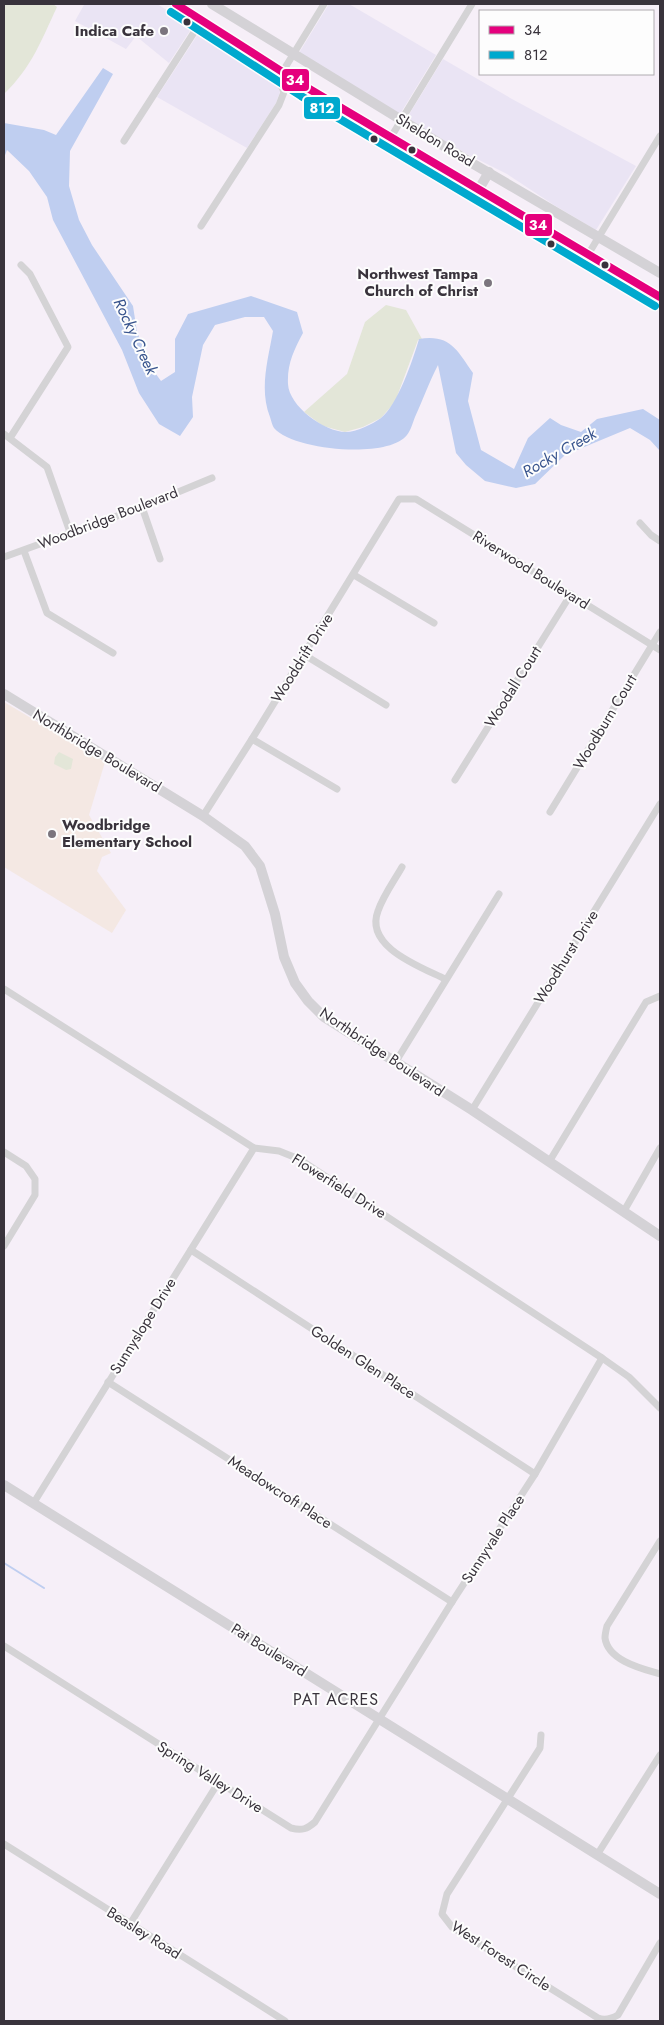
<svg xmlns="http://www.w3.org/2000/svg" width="664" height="2025" font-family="Jost,sans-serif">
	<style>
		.commercial { fill: #eae4f4 }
		.education { fill: #f4e8e3 }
		.green { fill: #e3e6d8 }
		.water { fill: #bfcef0 }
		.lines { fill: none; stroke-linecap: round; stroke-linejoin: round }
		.stream { stroke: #bfcef0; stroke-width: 2 }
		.street { stroke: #d4d3d5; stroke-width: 7 }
		.secondary { stroke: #d4d2d6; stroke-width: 10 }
		.bus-1-casing { stroke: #fdfdfd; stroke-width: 11 }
		.bus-2-casing { stroke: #fdfdfd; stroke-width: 11 }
		.bus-1 { stroke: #e5007d; stroke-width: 8 }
		.bus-2 { stroke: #00a9ce; stroke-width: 8 }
		.bus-dot { fill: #39333c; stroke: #fdfdfd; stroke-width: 2 }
		.poi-dot { fill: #7b757e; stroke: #fdfdfd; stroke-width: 2 }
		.labels { text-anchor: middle; stroke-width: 4; stroke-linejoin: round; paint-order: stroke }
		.poi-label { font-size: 15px; font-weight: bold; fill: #39333c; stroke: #fdfdfd; text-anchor: end }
		.street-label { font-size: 15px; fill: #39333c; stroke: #fdfdfd }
		.water-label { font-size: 16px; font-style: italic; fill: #39558e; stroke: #fdfdfd }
		.neighbourhood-label { font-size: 16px; letter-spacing: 1px; fill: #39333c; stroke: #fdfdfd }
		.line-badge { stroke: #fdfdfd; stroke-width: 2 }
		.badge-label { font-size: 14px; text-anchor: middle; font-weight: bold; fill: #fff }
	</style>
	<rect width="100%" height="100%" fill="#f6eff8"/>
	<g class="commercial">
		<polygon points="83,4 157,4 193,26 169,63 136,36 126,49 75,21 84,5"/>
		<polygon points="329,4 349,4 436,55 400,114 299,53"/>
		<polygon points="200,31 277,79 280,92 276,103 247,148 157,97"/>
		<polygon points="443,59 512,99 636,166 596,230 554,205 507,174 467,154 407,118"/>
	</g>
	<polygon class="education" points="4,702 105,762 89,815 111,853 102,857 97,871 126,910 112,933 4,867"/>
	<g class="green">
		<path d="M4,4H53L57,7C41,41 32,67 4,94Z"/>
		<polygon points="386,305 406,310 422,339 418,340 395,402 381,418 363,427 345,432 323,426 304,412 347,374 365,322"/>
		<polygon points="59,752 73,759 71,769 66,770 54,764 55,757"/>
	</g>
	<path class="water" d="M103,68L113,74L70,151L69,186L79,220L92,245L133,306L137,332L153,370L161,381L175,372V339L188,314L251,296L297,312L303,333C294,350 287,364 288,384C289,406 324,432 346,432C356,432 373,424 381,418C397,406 413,360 419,339C450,334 457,350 473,373L468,401L481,450L514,469L528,438L550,418L561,425L581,432L597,419L643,409L660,420V451L650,440L630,428L565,455L535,484L516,488L485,481L466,465L456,453L438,365C429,382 423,400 415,417C413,422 411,430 407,435C389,459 294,451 274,428C272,425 271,420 270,417C259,389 268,360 273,331L264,317H245L215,325L203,345L192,397L193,417L180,436L159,424L139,393L122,350L53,220L47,197L29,171L7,150L4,158V123L44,130L56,135Z"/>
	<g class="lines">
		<polyline class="stream" points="4,1563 44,1588"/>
		<g class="street">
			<polyline points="391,137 472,4"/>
			<polyline points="124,141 202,20"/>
			<polyline points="201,226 279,105 284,92 280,83 283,71 324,4"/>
			<polyline points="589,253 660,136"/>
			<polyline points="4,434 47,467 70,532"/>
			<polyline points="10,438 68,347 30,274 21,265"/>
			<polyline points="142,507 160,559"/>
			<polyline points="640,523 651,535 660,541"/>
			<polyline points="24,551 47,613 113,653"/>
			<polyline points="4,557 142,507 212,478"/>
			<polyline points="354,575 434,623"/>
			<polyline points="303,654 386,705"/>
			<polyline points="252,739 337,789"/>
			<polyline points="455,780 571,594"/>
			<polyline points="550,812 660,632"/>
			<polyline points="203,816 252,739 399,499 416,499 660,650"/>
			<path d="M402,867C394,881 383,896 378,911C364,947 421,967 445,979"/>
			<polyline points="4,989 254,1148 279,1151 299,1159 602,1358 629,1377 660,1408"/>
			<polyline points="395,1063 499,894"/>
			<polyline points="472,1110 660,804"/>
			<polyline points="4,1152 26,1166 35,1179 35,1195 4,1246"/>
			<polyline points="549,1162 646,1002 660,996"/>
			<polyline points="624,1211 660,1148"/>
			<polyline points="191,1250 535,1474"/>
			<polyline points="108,1382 452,1602"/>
			<polyline points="33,1504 254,1148"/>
			<path d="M660,1541L607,1626C606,1630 605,1634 605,1638C608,1661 643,1669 660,1674"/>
			<path d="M4,1646L291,1828C302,1831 307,1829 315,1822L452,1602L535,1474L602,1358"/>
			<path d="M541,1735L540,1748L447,1894L442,1914L452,1927L598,2018C605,2021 611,2019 618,2015L660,1943"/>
			<polyline points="4,1844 285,2021"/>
			<polyline points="597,1855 660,1755"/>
			<polyline points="130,1924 218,1783"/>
		</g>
		<g class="secondary">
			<polyline points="176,4 306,87 660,297"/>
			<polyline points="212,4 470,162 660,273"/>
			<polyline points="479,189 489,172"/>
			<polyline points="4,694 203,816 245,846 260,866 275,914 284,957 295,983 308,1001 324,1017 472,1110 660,1236"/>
			<polyline points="4,1485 660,1894"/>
		</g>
		<defs>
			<polyline id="bus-1" points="176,4 306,87 660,297"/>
			<polyline id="bus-2" points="171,12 301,96 655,306"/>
		</defs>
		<use href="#bus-1" class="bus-1-casing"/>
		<use href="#bus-2" class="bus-2-casing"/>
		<use href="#bus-1" class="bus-1"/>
		<use href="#bus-2" class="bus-2"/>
	</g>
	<g class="bus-dot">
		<circle cx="187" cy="22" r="4.5"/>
		<circle cx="374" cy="139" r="4.5"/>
		<circle cx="412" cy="150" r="4.5"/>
		<circle cx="551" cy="244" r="4.5"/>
		<circle cx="605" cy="265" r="4.5"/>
	</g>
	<g class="poi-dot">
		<circle cx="164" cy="31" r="5"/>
		<circle cx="488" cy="283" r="5"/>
		<circle cx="52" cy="834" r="5"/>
	</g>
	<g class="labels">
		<g class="poi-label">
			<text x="154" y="36">Indica Cafe</text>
			<text x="478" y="279">Northwest Tampa<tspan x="478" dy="17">Church of Christ</tspan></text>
			<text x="62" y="830" text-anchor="start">Woodbridge<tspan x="62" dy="17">Elementary School</tspan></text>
		</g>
		<g class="street-label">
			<text transform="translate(435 140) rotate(31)" y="5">Sheldon Road</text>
			<text transform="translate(108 518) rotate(-21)" y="5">Woodbridge Boulevard</text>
			<text transform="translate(531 570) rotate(32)" y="5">Riverwood Boulevard</text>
			<text transform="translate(302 658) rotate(-58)" y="5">Wooddrift Drive</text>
			<text transform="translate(513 687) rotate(-58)" y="5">Woodall Court</text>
			<text transform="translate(605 722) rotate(-59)" y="5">Woodburn Court</text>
			<text transform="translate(97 751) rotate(31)" y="5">Northbridge Boulevard</text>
			<text transform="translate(566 957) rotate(-58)" y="5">Woodhurst Drive</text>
			<text transform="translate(382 1052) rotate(34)" y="5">Northbridge Boulevard</text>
			<text transform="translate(339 1186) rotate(32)" y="5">Flowerfield Drive</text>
			<text transform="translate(143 1326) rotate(-58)" y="5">Sunnyslope Drive</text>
			<text transform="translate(363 1362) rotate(33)" y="5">Golden Glen Place</text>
			<text transform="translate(280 1492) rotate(33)" y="5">Meadowcroft Place</text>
			<text transform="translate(493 1539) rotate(-57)" y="5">Sunnyvale Place</text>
			<text transform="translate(269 1650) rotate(32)" y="5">Pat Boulevard</text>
			<text transform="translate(210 1777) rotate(32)" y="5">Spring Valley Drive</text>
			<text transform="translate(144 1933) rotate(32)" y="5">Beasley Road</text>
			<text transform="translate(501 1956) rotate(33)" y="5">West Forest Circle</text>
		</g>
		<g class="water-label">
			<text transform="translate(136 336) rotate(65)" y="6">Rocky Creek</text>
			<text transform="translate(559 452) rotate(-30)" y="6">Rocky Creek</text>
		</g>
		<g class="neighbourhood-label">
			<text x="336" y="1705">PAT ACRES</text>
		</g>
	</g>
	<g class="line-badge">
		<rect x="281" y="68" width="29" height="24" rx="5" fill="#e5007d"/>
		<rect x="303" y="96" width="38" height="24" rx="5" fill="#00a9ce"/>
		<rect x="524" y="213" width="29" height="24" rx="5" fill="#e5007d"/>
	</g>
	<g class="badge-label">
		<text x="295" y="85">34</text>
		<text x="322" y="113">812</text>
		<text x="538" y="230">34</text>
	</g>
	<rect width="664" height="2025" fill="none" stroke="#39333c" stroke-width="10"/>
	<rect x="479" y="10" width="175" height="65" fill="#fdfdfd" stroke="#afacb0"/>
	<rect x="489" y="26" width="25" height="8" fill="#e5007d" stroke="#afacb0"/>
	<text x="524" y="35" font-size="15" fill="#39333c">34</text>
	<rect x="489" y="51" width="25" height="8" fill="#00a9ce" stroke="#afacb0"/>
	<text x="524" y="60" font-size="15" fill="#39333c">812</text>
</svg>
